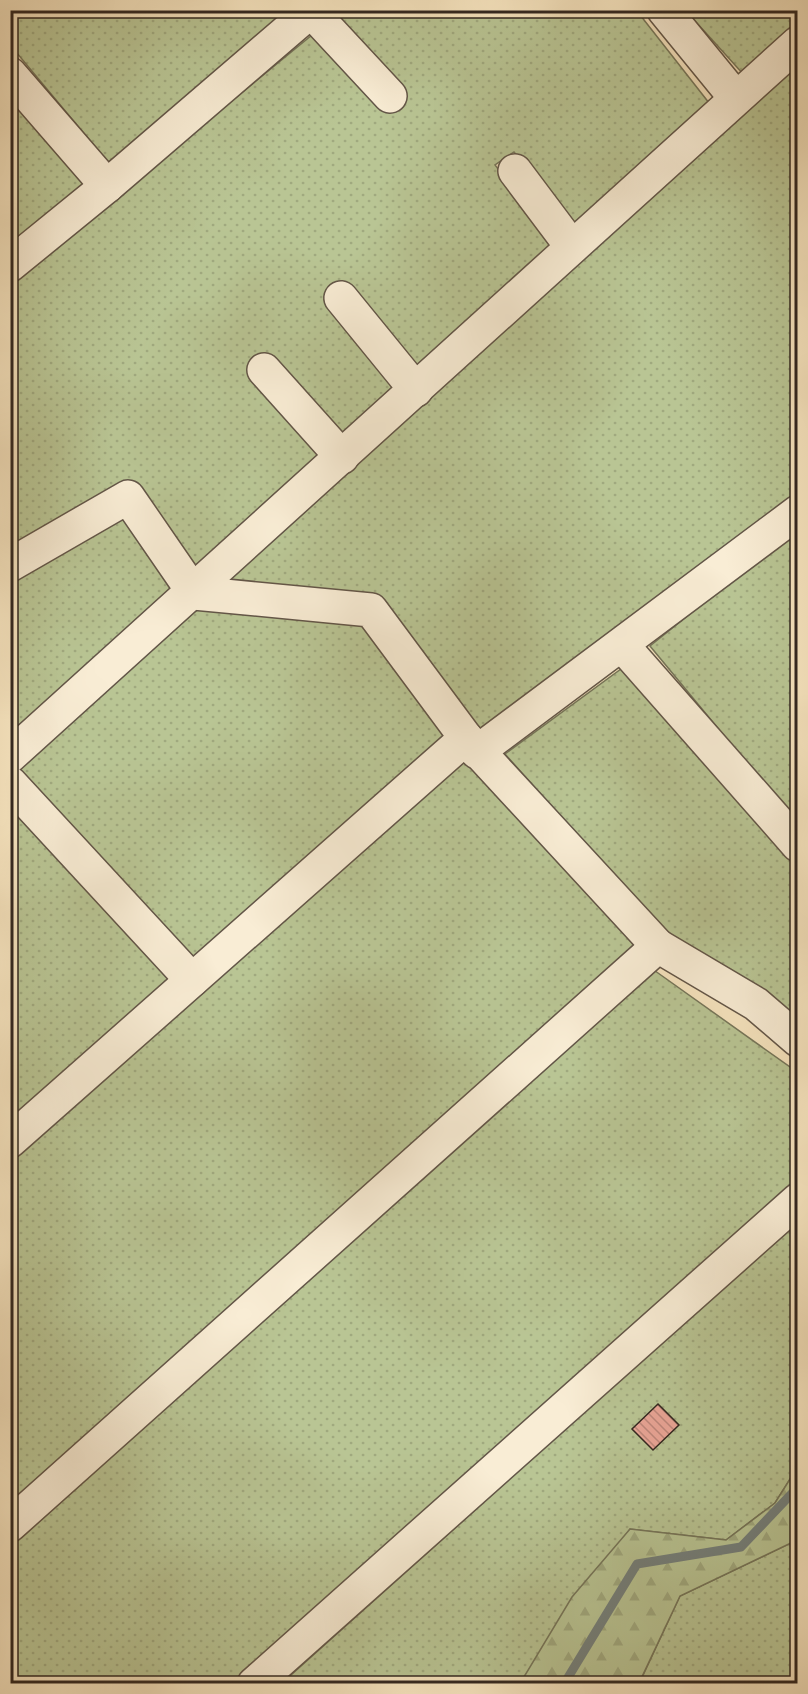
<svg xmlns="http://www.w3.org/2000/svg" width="808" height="1694" font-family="'EB Garamond',serif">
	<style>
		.green { fill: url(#green-dots); stroke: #76765a; stroke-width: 1.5 }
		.forest { fill: url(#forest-firs); stroke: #76765a; stroke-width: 1.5 }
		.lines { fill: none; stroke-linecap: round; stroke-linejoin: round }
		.stream { stroke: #74807c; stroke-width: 9 }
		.building { fill: url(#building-back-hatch); stroke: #322720; stroke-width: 1.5 }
		.minor-casing { stroke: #635648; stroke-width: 36 }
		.minor { stroke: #f9edd5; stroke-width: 33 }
	</style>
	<defs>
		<pattern id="green-dots" width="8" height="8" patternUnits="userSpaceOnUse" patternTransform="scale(1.5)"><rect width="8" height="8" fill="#b9c594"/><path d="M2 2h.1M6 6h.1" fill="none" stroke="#a0a97f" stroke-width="1.8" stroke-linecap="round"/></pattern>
		<pattern id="forest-firs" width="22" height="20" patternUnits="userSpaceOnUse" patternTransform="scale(1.5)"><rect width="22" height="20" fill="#b9c594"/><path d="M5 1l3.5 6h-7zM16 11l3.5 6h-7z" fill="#a0a97f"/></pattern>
		<pattern id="building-back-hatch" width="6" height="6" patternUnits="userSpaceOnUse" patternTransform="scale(1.5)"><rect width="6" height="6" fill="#eaa698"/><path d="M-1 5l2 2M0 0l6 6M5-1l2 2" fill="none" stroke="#be877c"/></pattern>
	</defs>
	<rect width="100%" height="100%" fill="#f6e4bf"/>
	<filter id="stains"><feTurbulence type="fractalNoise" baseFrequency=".00333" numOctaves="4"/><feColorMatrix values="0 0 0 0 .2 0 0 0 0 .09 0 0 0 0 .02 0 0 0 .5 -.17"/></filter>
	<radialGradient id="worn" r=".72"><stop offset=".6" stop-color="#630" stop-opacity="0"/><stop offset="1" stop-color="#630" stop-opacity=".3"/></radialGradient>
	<g class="green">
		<polygon points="10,11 288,11 112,167 11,46"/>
		<polygon points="337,11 637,11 713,108 581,230 514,152 495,165 559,248 343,442 264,354 250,365 328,460 199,577 133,483 11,550 11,282 312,35"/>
		<polygon points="686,11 797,11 797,22 744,75"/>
		<polygon points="797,56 797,496 693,580 478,733 372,600 224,581"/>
		<polygon points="10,100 88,186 10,253"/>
		<polygon points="127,509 178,591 11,732 11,579"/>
		<polygon points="797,528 797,824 650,646"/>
		<polygon points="198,609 363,620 451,730 193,962 14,771"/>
		<polygon points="621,669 797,865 797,1029 663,931 505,754"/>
		<polygon points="465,755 635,946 11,1508 10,1162"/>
		<polygon points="10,798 173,977 10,1123"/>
		<polygon points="651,968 797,1072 797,1190 240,1683 11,1683 10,1545"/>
		<polygon points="797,1221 797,1468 775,1503 726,1540 630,1529 524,1677 516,1683 281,1684"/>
		<polygon points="797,1532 797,1683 639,1684 680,1596 791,1543"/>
	</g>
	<polygon class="forest" points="797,1468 797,1532 791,1543 680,1596 639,1683 516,1683 524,1677 572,1597 630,1529 726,1540 775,1503"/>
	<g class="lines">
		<polyline class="stream" points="564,1684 637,1564 741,1547 798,1487"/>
	</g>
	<polygon class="building" points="658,1404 679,1425 653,1450 632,1429"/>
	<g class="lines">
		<defs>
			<g id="minor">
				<polyline points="664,10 735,97"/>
				<polyline points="311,11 390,96"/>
				<polyline points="10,74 107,186"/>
				<polyline points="515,171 572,247"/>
				<polyline points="10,265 107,186 312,10"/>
				<polyline points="341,298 416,390"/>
				<polyline points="264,370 342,457"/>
				<polyline points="10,565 128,497 194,593 371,610 466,738"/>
				<polyline points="622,645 798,845"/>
				<polyline points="477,752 798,512"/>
				<polyline points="10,756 798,43"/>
				<polyline points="10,783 192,980"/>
				<polyline points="10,1141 466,738 658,946"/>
				<polyline points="10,1525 658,946 756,1004 798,1040"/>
				<polyline points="254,1684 798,1200"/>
			</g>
		</defs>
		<use href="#minor" class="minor-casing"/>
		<use href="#minor" class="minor"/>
	</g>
	<rect width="808" height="1694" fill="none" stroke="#f6e4bf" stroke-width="36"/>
	<rect x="12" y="12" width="784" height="1670" fill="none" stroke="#322720" stroke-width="3"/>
	<rect x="18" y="18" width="772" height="1658" fill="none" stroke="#322720" stroke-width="1.5"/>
	<rect width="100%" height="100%" filter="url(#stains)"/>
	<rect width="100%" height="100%" fill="url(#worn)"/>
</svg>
